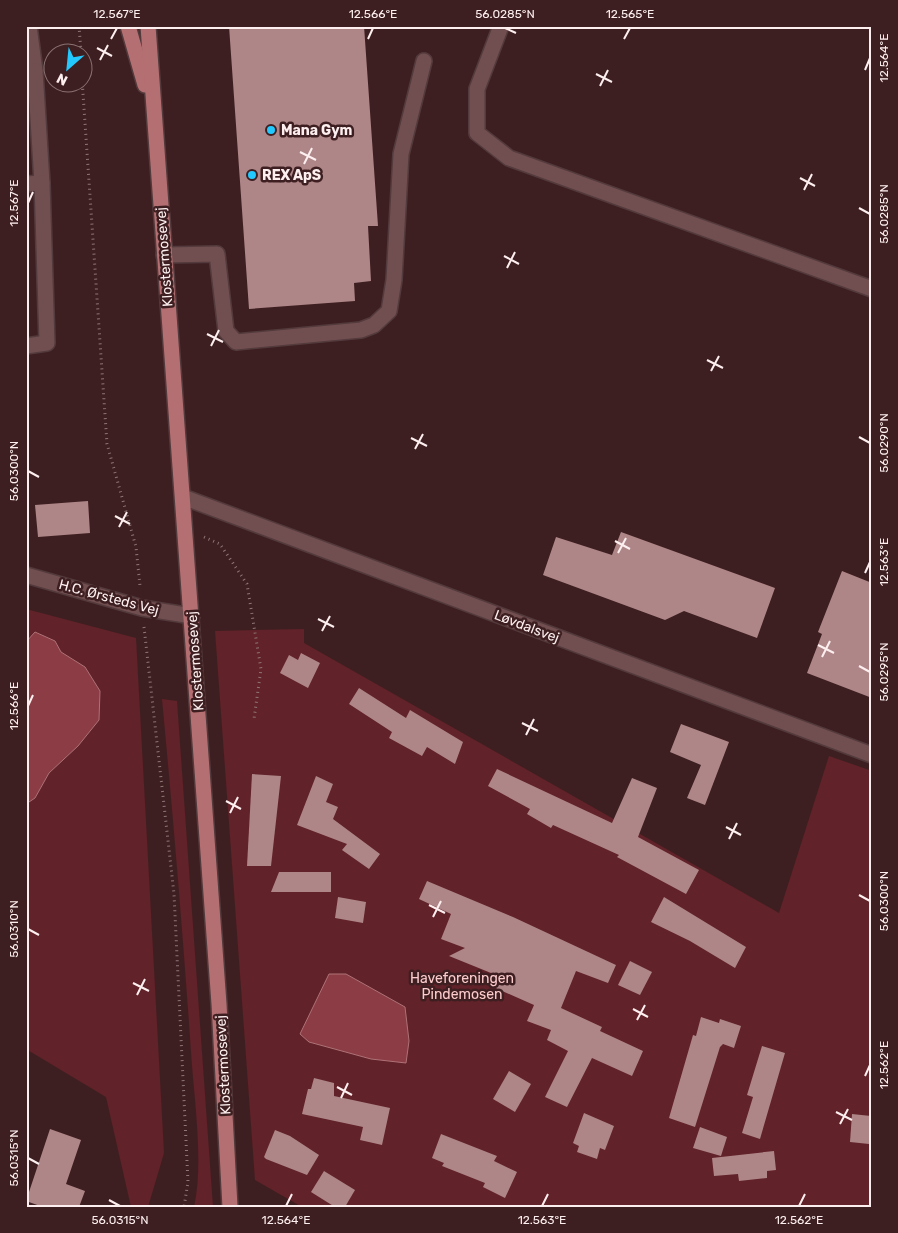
<svg xmlns="http://www.w3.org/2000/svg" width="898" height="1233" font-family="Rubik,sans-serif">
	<style>
		.green { fill: #612229 }
		.water { fill: #8c3c44; stroke: #ae7277 }
		.building { fill: #ae8688 }
		.lines { fill: none; stroke-linecap: round; stroke-linejoin: round }
		.minor-casing { stroke: #533a3c; stroke-width: 18 }
		.major-casing { stroke: #533a3c; stroke-width: 18 }
		.path { stroke: #8f7778; stroke-width: 3; stroke-dasharray: 1 4; stroke-linecap: butt }
		.minor { stroke: #714e4f; stroke-width: 15 }
		.major { stroke: #b46f72; stroke-width: 15 }
		.ticks { fill: none; stroke: #fdefef; stroke-width: 2 }
		.poi-dot { fill: #23c9fe; stroke: #3e1f21; stroke-width: 2 }
		.labels { text-anchor: middle; stroke-width: 5; stroke-linejoin: round; paint-order: stroke }
		.poi-label { font-size: 14px; font-weight: bold; fill: #fdefef; stroke: #3e1f21; text-anchor: start }
		.street-label { font-size: 14px; fill: #fdefef; stroke: #3e1f21 }
		.park-label { font-size: 14px; fill: #fccccd; stroke: #3e1f21 }
		.neatline { fill: none; stroke: #fdefef; stroke-width: 2 }
		.ticks-label { font-size: 12px; text-anchor: middle; fill: #fdefef }
	</style>
	<rect width="100%" height="100%" fill="#3e1f21"/>
	<g class="green">
		<polygon points="26,609 136,638 164,1153 148,1207 131,1207 106,1097 26,1049 26,804 35,797 49,773 78,746 99,720 100,692 85,667 61,652 55,641 35,632 26,642"/>
		<polygon points="304,629 304,643 779,913 829,756 872,771 872,1207 302,1207 255,1180 215,631"/>
		<path d="M162,699L177,701L213,1207H194C204,1162 194,1099 191,1052C183,934 173,816 162,699Z"/>
	</g>
	<g class="water">
		<polygon points="35,632 55,641 61,652 85,667 100,691 99,720 78,746 49,773 35,798 26,804 26,642"/>
		<polygon points="329,974 346,974 405,1007 409,1041 406,1063 371,1059 309,1042 300,1034"/>
	</g>
	<g class="building">
		<polygon points="229,26 364,26 378,226 368,226 371,281 354,283 355,301 249,309"/>
		<polygon points="88,501 90,533 38,537 35,505"/>
		<polygon points="621,532 775,588 757,638 684,611 665,620 543,575 556,537 612,555"/>
		<polygon points="842,571 872,583 872,698 807,673 822,634 818,632"/>
		<polygon points="301,653 320,663 308,688 280,673 289,655 298,660"/>
		<polygon points="359,688 406,718 410,710 463,742 455,764 427,747 422,756 389,738 392,732 349,704"/>
		<polygon points="681,724 729,742 705,805 687,798 701,765 670,752"/>
		<polygon points="497,769 612,823 632,778 657,788 638,837 699,870 686,894 617,857 619,855 553,825 551,828 527,814 530,809 488,786"/>
		<polygon points="252,774 281,776 271,866 247,866"/>
		<polygon points="316,776 333,784 326,802 338,807 333,819 380,854 369,869 342,850 347,844 297,825"/>
		<polygon points="279,872 331,872 331,892 271,892"/>
		<polygon points="427,881 513,917 616,965 608,983 576,971 561,1008 602,1027 600,1031 643,1051 632,1076 592,1058 567,1107 545,1097 568,1051 547,1040 551,1030 527,1021 534,1005 491,986 496,975 449,956 465,948 441,939 451,914 419,899"/>
		<polygon points="338,897 366,902 363,923 335,918"/>
		<polygon points="664,897 746,947 735,968 690,941 651,922"/>
		<polygon points="630,961 652,972 640,995 618,985"/>
		<polygon points="701,1017 719,1023 720,1019 741,1026 734,1048 723,1044 720,1047 695,1127 669,1118 693,1035 696,1036"/>
		<polygon points="762,1046 785,1053 760,1139 742,1133 753,1097 747,1095"/>
		<polygon points="509,1071 531,1084 515,1112 493,1099"/>
		<polygon points="314,1078 334,1083 334,1096 390,1108 382,1145 360,1140 363,1127 302,1114 308,1089 311,1089"/>
		<polygon points="584,1113 614,1126 605,1150 600,1148 597,1159 577,1152 579,1146 573,1143"/>
		<polygon points="852,1114 871,1116 869,1144 850,1142"/>
		<polygon points="700,1127 727,1137 721,1156 693,1148"/>
		<polygon points="50,1129 81,1140 66,1184 85,1191 79,1207 43,1207 26,1201"/>
		<polygon points="275,1130 290,1136 319,1155 307,1175 266,1159 264,1157"/>
		<polygon points="441,1134 497,1156 494,1161 517,1172 505,1198 483,1187 485,1183 442,1166 444,1163 432,1158"/>
		<polygon points="774,1151 776,1170 767,1171 767,1178 739,1181 738,1174 714,1176 712,1158"/>
		<polygon points="324,1171 355,1190 345,1207 335,1207 311,1192"/>
	</g>
	<g class="lines">
		<defs>
			<g id="minor">
				<polyline points="29,26 35,71"/>
				<polyline points="501,26 477,89 477,133 509,158 872,289"/>
				<polyline points="26,72 35,71 42,183 26,184"/>
				<polyline points="164,255 217,254 226,331 236,342 361,330 374,325 389,311 394,280 401,154 424,61"/>
				<polyline points="26,346 47,343 42,183"/>
				<polyline points="183,497 872,755"/>
				<polyline points="26,575 142,608 192,616"/>
			</g>
			<g id="major">
				<polyline points="128,26 145,85"/>
				<polyline points="148,26 219,1004 230,1207"/>
			</g>
		</defs>
		<use href="#minor" class="minor-casing"/>
		<use href="#major" class="major-casing"/>
		<g class="path">
			<polyline points="79,26 81,52"/>
			<polyline points="82,79 107,444 136,547 140,586"/>
			<polyline points="204,537 220,544 247,584 261,669 254,719"/>
			<polyline points="144,627 174,894 188,1182 184,1207"/>
		</g>
		<use href="#minor" class="minor"/>
		<use href="#major" class="major"/>
	</g>
	<path class="ticks" d="M505,28L516,33M111,39L117,28M368,39L373,28M624,39L630,28M97,48L112,56M100,60L108,45M865,70L870,58M596,74L612,82M600,86L608,70M300,152L316,160M304,164L312,148M800,178L815,186M804,190L812,174M28,203L33,192M859,208L870,214M504,256L519,264M507,268L515,252M207,334L223,342M211,346L219,330M707,360L723,368M711,371L719,356M859,437L870,443M411,438L427,446M415,449L423,434M28,471L39,477M115,516L130,524M119,527L127,512M615,541L630,549M618,553L626,538M865,573L870,562M318,619L334,627M322,631L330,616M818,645L834,653M822,657L830,641M859,666L870,672M28,706L33,695M522,723L538,731M526,735L534,719M226,801L241,809M230,813L238,797M726,827L741,835M729,839L737,823M859,895L870,901M429,905L445,913M433,917L441,901M28,929L39,935M133,983L149,991M137,995L145,979M633,1009L648,1017M637,1020L645,1005M865,1076L870,1065M337,1087L352,1095M341,1098L348,1083M836,1112L852,1120M840,1124L848,1109M28,1158L39,1164M109,1200L120,1206M286,1206L292,1194M542,1206L548,1194M799,1206L805,1194"/>
	<g class="poi-dot">
		<circle cx="271" cy="130" r="5"/>
		<circle cx="252" cy="175" r="5"/>
	</g>
	<g class="labels">
		<g class="poi-label">
			<text x="281" y="135">Mana Gym</text>
			<text x="262" y="180">REX ApS</text>
		</g>
		<g class="street-label">
			<text transform="translate(164 257) rotate(-94)" y="5">Klostermosevej</text>
			<text transform="translate(109 597) rotate(15)" y="5">H.C. Ørsteds Vej</text>
			<text transform="translate(527 626) rotate(21)" y="5">Løvdalsvej</text>
			<text transform="translate(195 661) rotate(-94)" y="5">Klostermosevej</text>
			<text transform="translate(223 1065) rotate(-93)" y="5">Klostermosevej</text>
		</g>
		<g class="park-label">
			<text x="462" y="983">Haveforeningen<tspan x="462" dy="16">Pindemosen</tspan></text>
		</g>
	</g>
	<rect width="898" height="1233" fill="none" stroke="#3e1f21" stroke-width="55"/>
	<g transform="translate(68 68) rotate(207)"><circle r="24" fill="#3e1f21" stroke="#8a7273"/>
	<path d="M0-4L9 19L0 12L-9 19Z" fill="#23c9fe"/>
	<text y="-8" font-size="14" font-weight="bold" text-anchor="middle" fill="#fdefef">N</text>
	</g>
	<rect x="28" y="28" width="842" height="1178" class="neatline"/>
	<g class="ticks-label">
		<text x="117" y="18">12.567°E</text>
		<text x="373" y="18">12.566°E</text>
		<text x="505" y="18">56.0285°N</text>
		<text x="630" y="18">12.565°E</text>
		<text transform="translate(884 58) rotate(-90)" y="4">12.564°E</text>
		<text transform="translate(14 203) rotate(-90)" y="4">12.567°E</text>
		<text transform="translate(884 214) rotate(-90)" y="4">56.0285°N</text>
		<text transform="translate(884 443) rotate(-90)" y="4">56.0290°N</text>
		<text transform="translate(14 471) rotate(-90)" y="4">56.0300°N</text>
		<text transform="translate(884 562) rotate(-90)" y="4">12.563°E</text>
		<text transform="translate(884 672) rotate(-90)" y="4">56.0295°N</text>
		<text transform="translate(14 706) rotate(-90)" y="4">12.566°E</text>
		<text transform="translate(884 901) rotate(-90)" y="4">56.0300°N</text>
		<text transform="translate(14 929) rotate(-90)" y="4">56.0310°N</text>
		<text transform="translate(884 1065) rotate(-90)" y="4">12.562°E</text>
		<text transform="translate(14 1158) rotate(-90)" y="4">56.0315°N</text>
		<text x="120" y="1224">56.0315°N</text>
		<text x="286" y="1224">12.564°E</text>
		<text x="542" y="1224">12.563°E</text>
		<text x="799" y="1224">12.562°E</text>
	</g>
</svg>
